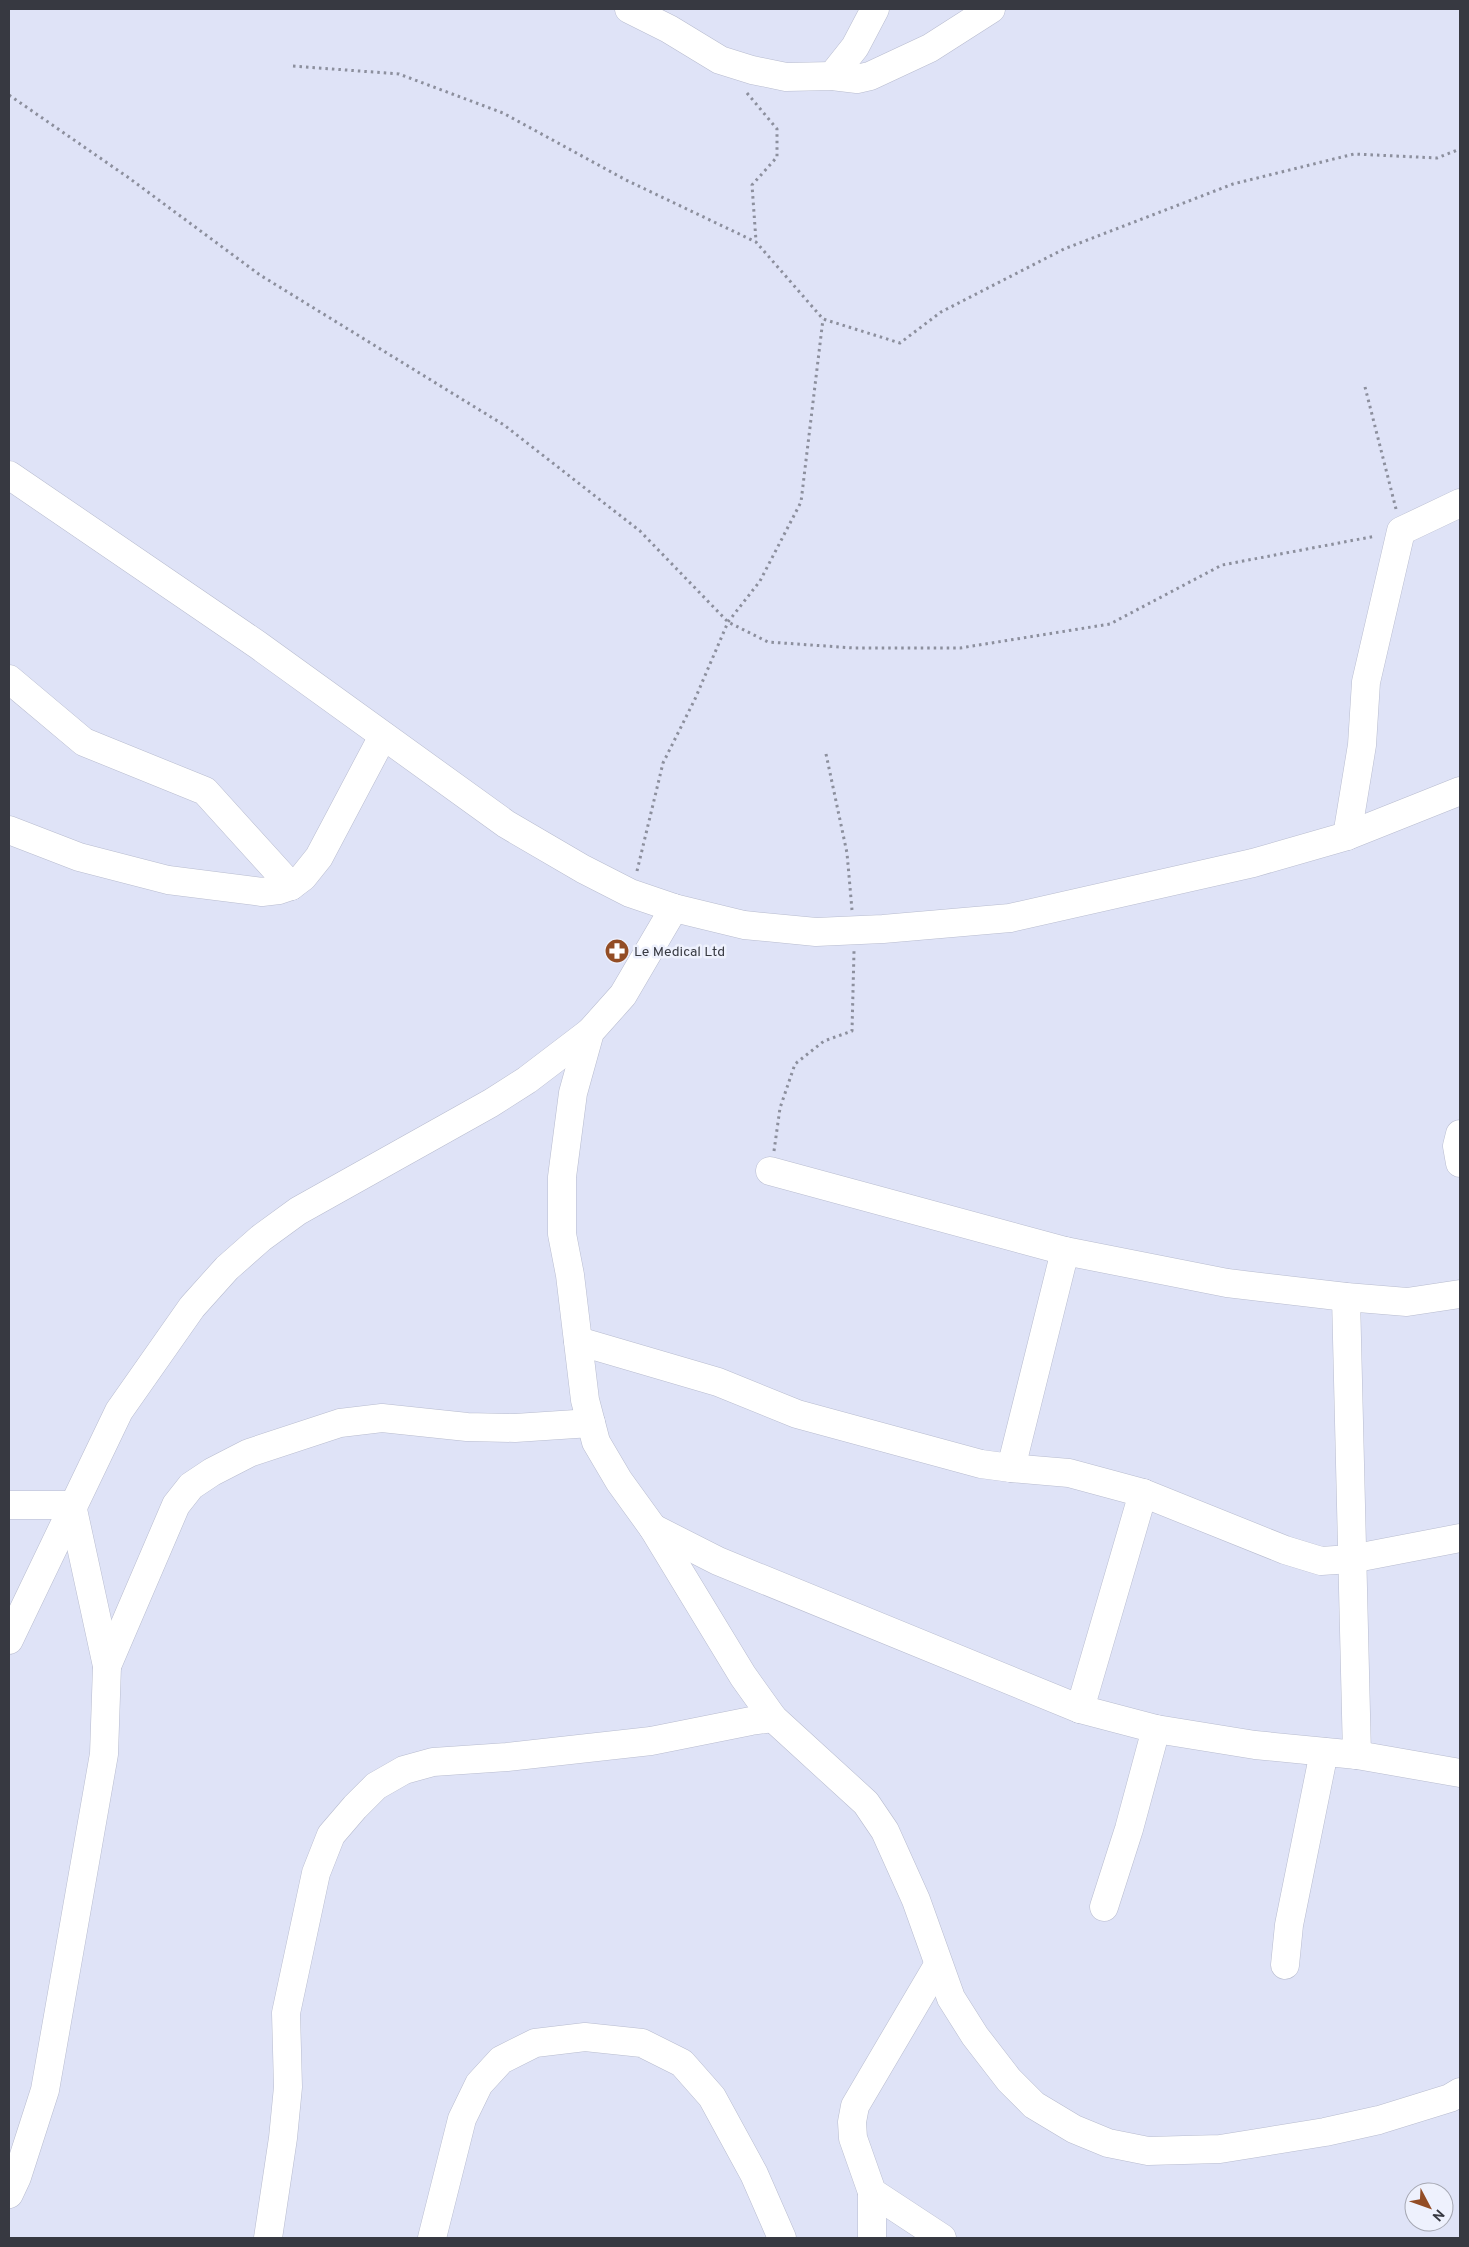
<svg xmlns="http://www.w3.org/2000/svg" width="1469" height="2247" font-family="Overpass,sans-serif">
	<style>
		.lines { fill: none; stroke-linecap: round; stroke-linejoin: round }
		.minor-casing { stroke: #b8bccf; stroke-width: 29 }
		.major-casing { stroke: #b8bccf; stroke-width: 29 }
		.path { stroke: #8c8f9d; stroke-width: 3; stroke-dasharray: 2.5 4; stroke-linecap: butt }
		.minor { stroke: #fff; stroke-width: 28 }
		.major { stroke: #fff; stroke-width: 28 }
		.labels { text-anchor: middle; stroke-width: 5; stroke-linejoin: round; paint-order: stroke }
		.poi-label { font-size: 14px; fill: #373941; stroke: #eef1fd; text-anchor: start }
	</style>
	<rect width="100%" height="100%" fill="#dfe3f7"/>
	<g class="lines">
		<defs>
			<g id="minor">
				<polyline points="629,9 669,29 720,60 752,70 786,77 832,76 857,79 870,76 930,48 991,9"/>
				<polyline points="832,76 855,47 875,9"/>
				<polyline points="9,679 84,742 205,791 291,886"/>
				<polyline points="9,830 79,857 168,880 262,892 279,890 291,886 303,877 319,857 383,736"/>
				<polyline points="1347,836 1362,745 1366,682 1401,531 1460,503"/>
				<polyline points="674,908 623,995 590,1032 573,1093 562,1177 562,1234 570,1275 585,1400 596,1442 619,1481 653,1528 743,1676 773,1718 866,1803 885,1831 916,1900 951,1998 975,2036 1009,2080 1034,2105 1074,2129 1108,2143 1148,2151 1220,2149 1325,2132 1379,2120 1450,2098 1460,2092"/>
				<polyline points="1460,1134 1457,1146 1460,1163"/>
				<polyline points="770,1171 1065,1251"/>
				<polyline points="1346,1297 1357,1755"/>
				<polyline points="578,1341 718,1382 797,1414 981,1464 1011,1468 1065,1251 1227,1283 1346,1297 1407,1302 1460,1294"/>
				<polyline points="1011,1468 1069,1473 1143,1493 1285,1550 1321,1561 1351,1559 1460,1538"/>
				<polyline points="9,1505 72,1505 107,1666 104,1754 45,2090 17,2177 9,2194"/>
				<polyline points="653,1528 718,1561 1080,1709 1156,1729 1255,1745 1357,1755 1460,1773"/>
				<polyline points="9,1640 119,1411 192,1307 227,1268 261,1238 298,1211 491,1103 527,1080 590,1032"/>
				<polyline points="107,1666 176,1505 191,1486 212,1472 249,1453 340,1423 382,1418 467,1427 515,1428 591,1423"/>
				<polyline points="1080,1709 1143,1493"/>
				<polyline points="1104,1907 1129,1829 1156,1729"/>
				<polyline points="938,1965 855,2106 852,2122 853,2138 872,2192 942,2238"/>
				<polyline points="1285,1965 1289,1925 1324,1752"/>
				<polyline points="268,2238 283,2138 288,2087 286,2013 316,1873 331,1835 355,1807 376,1786 404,1770 433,1762 507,1757 651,1741 751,1721 773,1718"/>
				<polyline points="432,2238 462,2119 479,2084 501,2060 535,2043 585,2037 642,2043 682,2063 712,2097 754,2174 782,2238"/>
				<polyline points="872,2238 872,2192"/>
			</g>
			<polyline id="major" points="9,475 258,645 506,824 583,869 630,893 674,908 744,925 816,932 883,929 1010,918 1253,863 1347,836 1460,791"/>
		</defs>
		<use href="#minor" class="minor-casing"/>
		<use href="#major" class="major-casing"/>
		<g class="path">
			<polyline points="293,66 399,74 503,113 626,180 756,242 823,319 900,343 941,312 1064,249 1233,184 1354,154 1437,158 1460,149"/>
			<polyline points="747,93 777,129 777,157 752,185 756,241"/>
			<polyline points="9,95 129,178 260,275 504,425 640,531 728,622 768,642 854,648 960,648 1110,624 1222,565 1376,536"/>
			<polyline points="1365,387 1396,509"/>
			<polyline points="826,754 847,853 852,910"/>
			<polyline points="637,871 663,763 695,699 728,622 760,581 801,502 823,319"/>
			<polyline points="774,1151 780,1108 795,1064 824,1041 852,1031 854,951"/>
		</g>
		<use href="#minor" class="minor"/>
		<use href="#major" class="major"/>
	</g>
	<defs>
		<symbol id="pharmacy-disc" viewBox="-11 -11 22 22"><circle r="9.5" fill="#934d25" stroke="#eef1fd"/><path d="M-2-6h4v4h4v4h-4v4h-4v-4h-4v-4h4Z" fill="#fff"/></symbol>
	</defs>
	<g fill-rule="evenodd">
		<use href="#pharmacy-disc" x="603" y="937" width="28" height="28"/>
	</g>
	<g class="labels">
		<g class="poi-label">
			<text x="634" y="956">Le Medical Ltd</text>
		</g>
	</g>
	<rect width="1469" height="2247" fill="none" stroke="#373941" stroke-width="20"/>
	<g transform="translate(1429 2207) rotate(131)"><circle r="24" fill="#eef1fd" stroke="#a5a7b2"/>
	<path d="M0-4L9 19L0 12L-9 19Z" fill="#934d25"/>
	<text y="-8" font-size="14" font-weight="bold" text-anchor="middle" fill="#373941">N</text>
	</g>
</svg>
